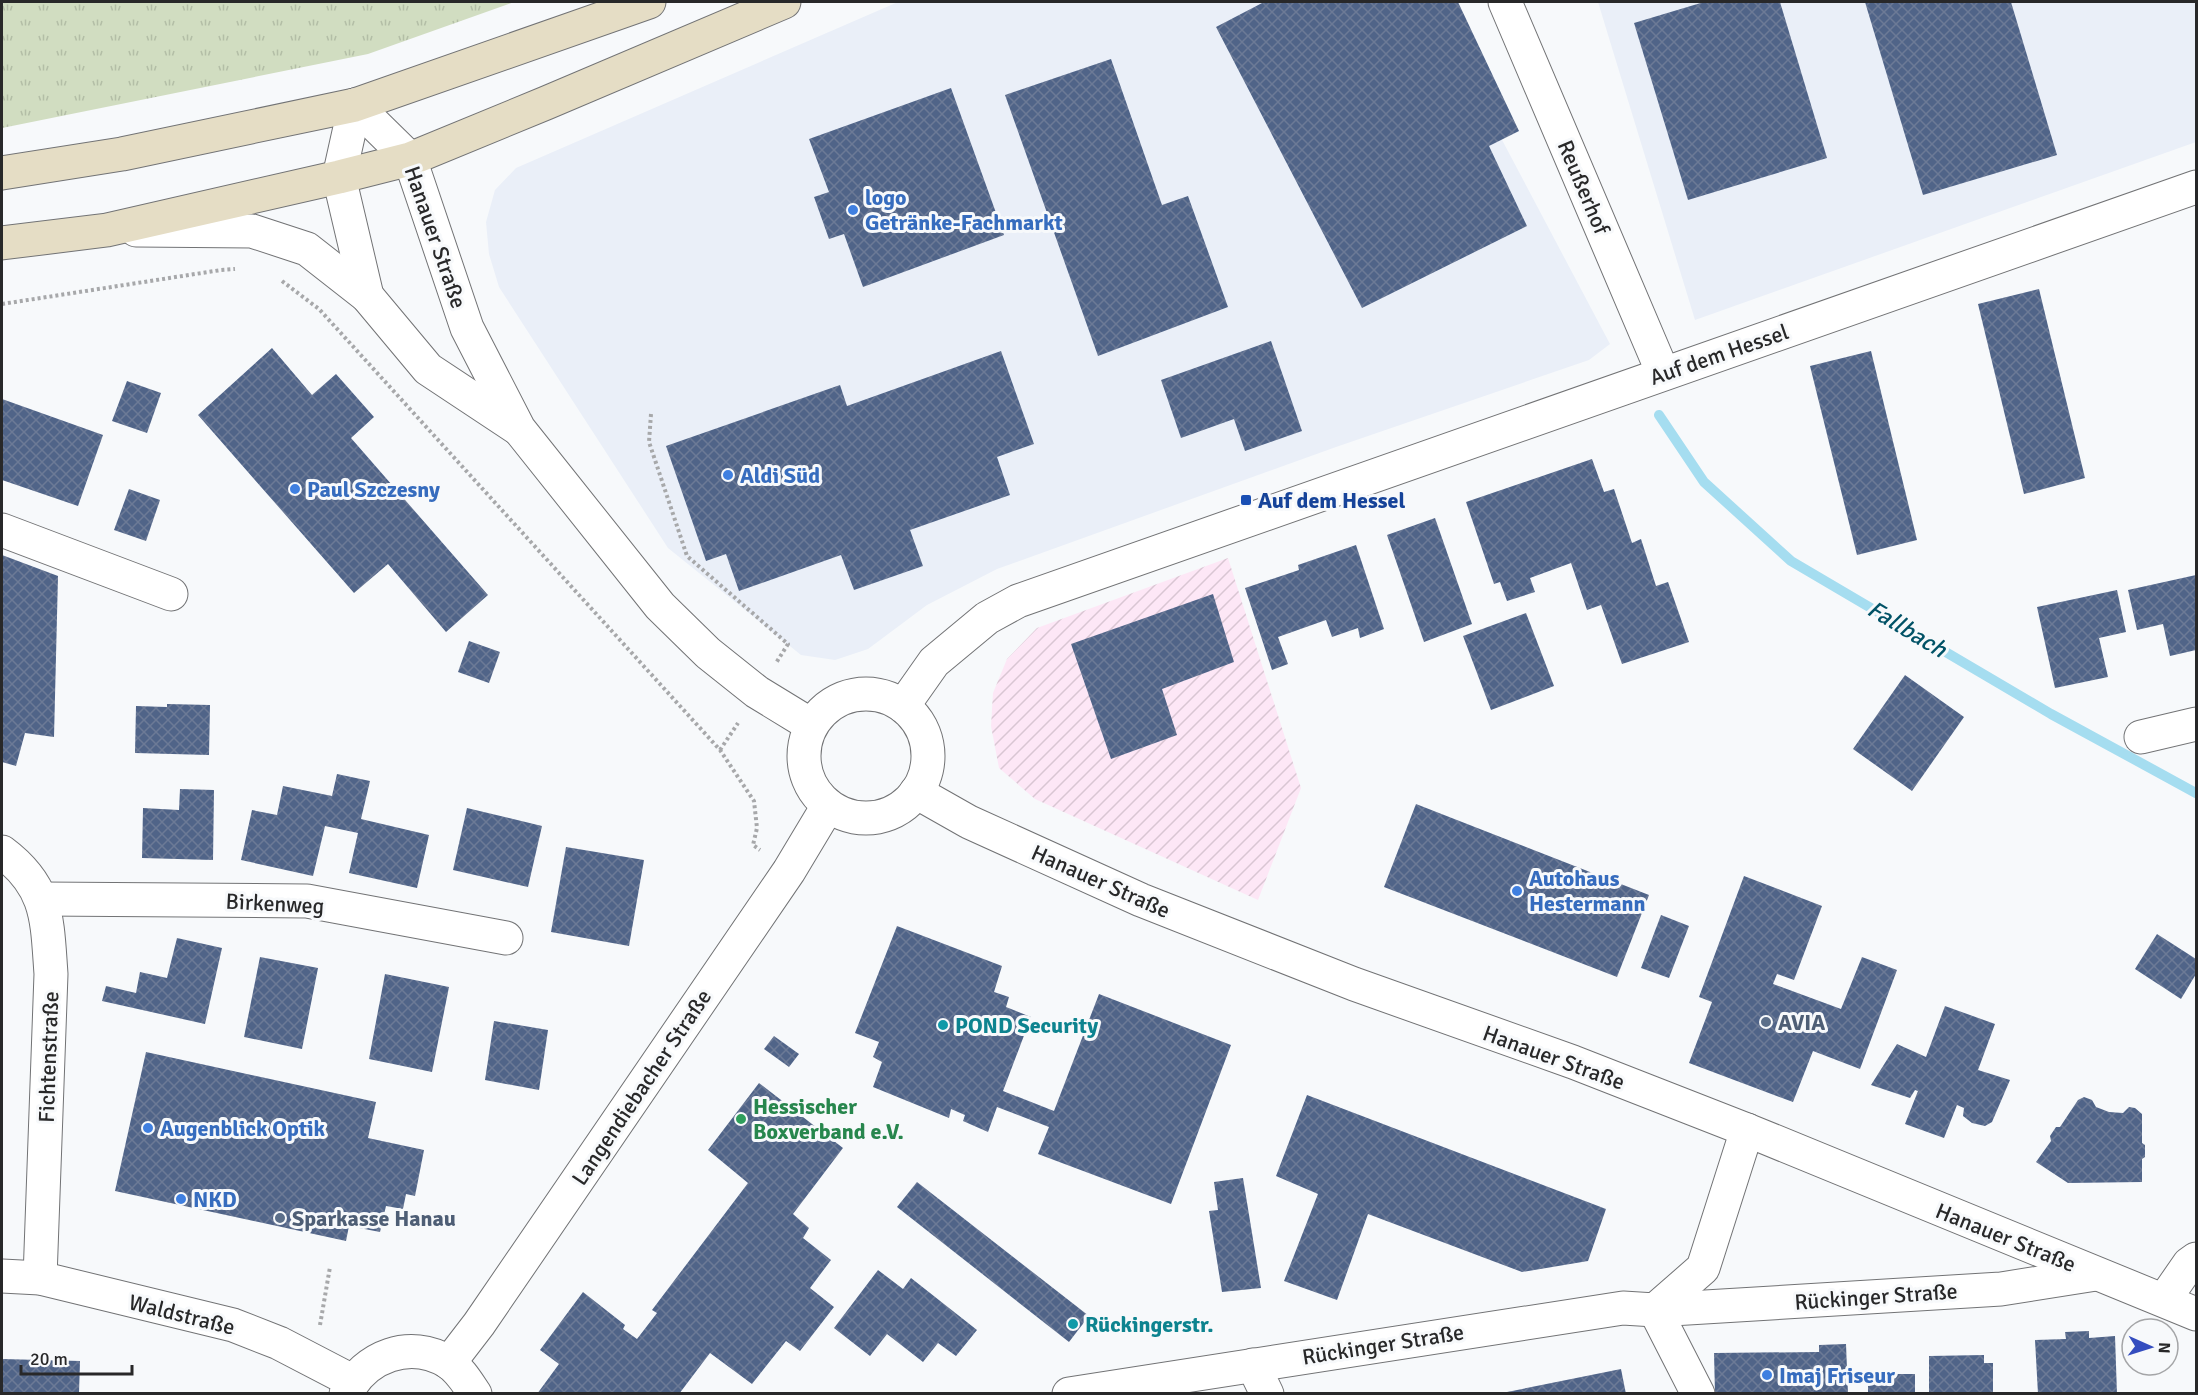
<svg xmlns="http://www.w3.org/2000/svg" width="2198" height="1395" font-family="Signika,sans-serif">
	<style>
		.built { fill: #eaeff8 }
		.industrial { fill: url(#industrial-furrows) }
		.grass { fill: url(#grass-tufts) }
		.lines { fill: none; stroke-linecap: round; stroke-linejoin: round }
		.stream { stroke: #a5ddf0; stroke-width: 10 }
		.building { fill: url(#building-cross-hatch) }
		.minor-casing { stroke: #727375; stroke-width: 35 }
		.tertiary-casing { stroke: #727375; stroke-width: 35 }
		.secondary-casing { stroke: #727375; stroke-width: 35 }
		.path { stroke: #a7a8aa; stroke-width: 4; stroke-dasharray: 3 3; stroke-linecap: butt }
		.minor { stroke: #fff; stroke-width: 33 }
		.tertiary { stroke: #fff; stroke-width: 33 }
		.secondary { stroke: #e5ddc5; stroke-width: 33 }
		.shop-dot { fill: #3f7fe0; stroke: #f7f9fb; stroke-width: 2 }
		.transit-dot { fill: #1a4fb4; stroke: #f7f9fb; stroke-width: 2 }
		.service-dot { fill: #5c6f8a; stroke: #f7f9fb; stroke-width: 2 }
		.culture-dot { fill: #0f9aa8; stroke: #f7f9fb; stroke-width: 2 }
		.leisure-dot { fill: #2e9e5b; stroke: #f7f9fb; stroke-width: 2 }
		.labels { text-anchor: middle; stroke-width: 6; stroke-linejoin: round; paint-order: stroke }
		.street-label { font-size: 22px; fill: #282829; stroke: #f7f9fb }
		.shop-label { font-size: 22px; font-weight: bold; fill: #366cbe; stroke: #f7f9fb; text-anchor: start }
		.transit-label { font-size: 22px; font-weight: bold; fill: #164399; stroke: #f7f9fb; text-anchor: start }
		.service-label { font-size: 22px; font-weight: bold; fill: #4e5e75; stroke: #f7f9fb; text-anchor: start }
		.culture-label { font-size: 22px; font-weight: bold; fill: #0d838f; stroke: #f7f9fb; text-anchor: start }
		.leisure-label { font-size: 22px; font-weight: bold; fill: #27864d; stroke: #f7f9fb; text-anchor: start }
		.water-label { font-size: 24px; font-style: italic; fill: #015266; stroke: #f7f9fb }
	</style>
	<defs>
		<pattern id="industrial-furrows" width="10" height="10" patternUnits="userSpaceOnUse" patternTransform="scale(1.5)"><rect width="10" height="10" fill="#fde7f6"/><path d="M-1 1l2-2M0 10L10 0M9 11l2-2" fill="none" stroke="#d9c6d3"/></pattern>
		<pattern id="grass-tufts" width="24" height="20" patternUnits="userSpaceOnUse" patternTransform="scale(1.5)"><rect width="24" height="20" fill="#d1ddc1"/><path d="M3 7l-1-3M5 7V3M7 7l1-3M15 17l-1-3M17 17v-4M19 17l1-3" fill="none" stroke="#b3bea6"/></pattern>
		<pattern id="building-cross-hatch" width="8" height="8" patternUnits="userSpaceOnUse" patternTransform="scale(1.5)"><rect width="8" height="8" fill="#506488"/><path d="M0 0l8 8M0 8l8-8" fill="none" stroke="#6c7a96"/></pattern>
	</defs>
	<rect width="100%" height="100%" fill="#f7f9fb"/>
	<g class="built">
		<polygon points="898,2 1429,2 1610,344 1589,360 1336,447 997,569 927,605 868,649 835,660 801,655 668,548 499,287 489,254 486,222 495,190 516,168"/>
		<polygon points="1598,2 2196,2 2196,142 1695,320"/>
	</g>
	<polygon class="industrial" points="1228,558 1301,788 1258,900 1035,799 999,768 991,726 993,693 1007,659 1037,628"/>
	<polygon class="grass" points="2,2 514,2 368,54 2,128"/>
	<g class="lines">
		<polyline class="stream" points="1659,415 1704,482 1791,561 2051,714 2196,793"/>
	</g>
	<g class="building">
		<polygon points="1264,2 1458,2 1519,131 1489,146 1527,226 1362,308 1216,27"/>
		<polygon points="1704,2 1780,2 1827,158 1688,200 1634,23"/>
		<polygon points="1865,2 2011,2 2057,155 1923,195"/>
		<polygon points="1111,59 1162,205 1188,196 1228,307 1098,356 1005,95"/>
		<polygon points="951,88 1004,235 863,287 844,234 829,239 814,197 829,192 809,139"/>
		<polygon points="2039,289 2085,478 2024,494 1978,304"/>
		<polygon points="1271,341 1302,431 1245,451 1234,419 1181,438 1161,380"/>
		<polygon points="272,348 312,395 336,374 374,417 351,438 488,595 446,632 388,564 354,593 198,415"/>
		<polygon points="1001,351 1034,444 997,457 1010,495 910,530 923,566 854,590 841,555 739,591 726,554 706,561 666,446 840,385 847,406"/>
		<polygon points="1871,351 1917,540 1857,555 1810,366"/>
		<polygon points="127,381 161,393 147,433 112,421"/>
		<polygon points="2,399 103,435 78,506 2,480"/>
		<polygon points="1592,459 1604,492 1614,489 1632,543 1641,539 1656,586 1668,582 1689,642 1622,664 1601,605 1587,610 1571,563 1530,578 1535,592 1507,601 1500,582 1494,584 1466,502"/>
		<polygon points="129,489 160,500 146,541 114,530"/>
		<polygon points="1435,518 1472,624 1424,642 1387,535"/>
		<polygon points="1356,545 1384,629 1360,638 1358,628 1332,637 1326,620 1278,637 1288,664 1272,670 1245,588 1299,570 1298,565"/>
		<polygon points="2,555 58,576 54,737 25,733 16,766 2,762"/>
		<polygon points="2196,575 2196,650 2170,656 2163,624 2137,630 2128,590"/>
		<polygon points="2117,590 2126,632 2099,638 2108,677 2055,688 2037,607"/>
		<polygon points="1213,594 1234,662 1162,689 1177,735 1111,759 1071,644"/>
		<polygon points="1526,613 1554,686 1491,710 1463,636"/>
		<polygon points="469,641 500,652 489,683 458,672"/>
		<polygon points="1905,675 1964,717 1912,791 1853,749"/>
		<polygon points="167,704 210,705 209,755 135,753 136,706 167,707"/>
		<polygon points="337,774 370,781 361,819 429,835 417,888 349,873 358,833 325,826 313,876 241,860 252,810 277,815 283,786 332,796"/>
		<polygon points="180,789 214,790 213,860 142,858 143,808 179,810"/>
		<polygon points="1416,804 1649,895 1617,977 1384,887"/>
		<polygon points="467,808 542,826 528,887 453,870"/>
		<polygon points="566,847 644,860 629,946 551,932"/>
		<polygon points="1744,876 1822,906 1794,980 1777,974 1773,984 1841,1009 1862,957 1897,970 1860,1069 1813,1051 1793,1102 1689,1063 1712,1002 1699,997"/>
		<polygon points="1661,915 1689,926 1669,978 1641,968"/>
		<polygon points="897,926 1002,966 994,992 1009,997 1006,1007 1031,1017 1003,1091 1054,1111 1099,994 1231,1045 1171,1204 1038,1154 1049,1127 997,1107 988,1132 963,1121 965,1115 951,1109 949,1118 873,1087 882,1062 873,1057 879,1042 855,1033"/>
		<polygon points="2157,934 2196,959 2196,974 2181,999 2135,969"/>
		<polygon points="177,938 222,948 205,1024 102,1001 106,986 136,993 140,972 167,978"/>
		<polygon points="260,957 318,968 302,1049 244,1037"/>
		<polygon points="385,974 449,987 432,1072 369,1059"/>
		<polygon points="1945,1006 1995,1024 1978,1070 2010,1080 1992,1122 1985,1126 1972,1123 1963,1116 1964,1108 1957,1105 1944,1138 1905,1124 1918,1091 1915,1090 1910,1098 1871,1085 1897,1044 1926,1057"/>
		<polygon points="494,1021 548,1030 539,1090 485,1080"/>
		<polygon points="774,1036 799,1054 789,1067 764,1049"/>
		<polygon points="146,1052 376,1102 368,1138 424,1150 415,1196 406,1194 403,1209 386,1206 380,1232 349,1226 346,1241 115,1191"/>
		<polygon points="759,1083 843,1148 793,1214 809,1228 803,1238 831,1260 810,1288 834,1307 800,1351 786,1341 752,1384 710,1353 679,1394 537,1394 559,1364 540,1350 583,1292 625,1325 623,1329 637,1339 657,1313 652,1310 748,1183 708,1150"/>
		<polygon points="1307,1095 1606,1209 1588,1261 1522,1272 1368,1214 1337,1300 1284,1281 1318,1194 1276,1176"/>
		<polygon points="2084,1097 2092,1100 2096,1107 2109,1112 2123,1113 2129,1107 2135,1108 2142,1114 2142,1143 2145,1145 2145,1157 2142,1159 2142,1182 2068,1183 2036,1162 2051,1141 2050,1136 2056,1127 2060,1127 2078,1100"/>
		<polygon points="1243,1178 1261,1288 1222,1292 1209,1211 1218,1210 1214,1182"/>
		<polygon points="917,1182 1089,1316 1069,1342 897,1207"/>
		<polygon points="878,1270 903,1289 911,1278 977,1330 956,1356 938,1343 923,1362 887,1334 870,1356 834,1328"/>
		<polygon points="2089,1331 2089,1338 2115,1336 2117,1394 2038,1394 2035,1340 2066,1339 2065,1332"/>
		<polygon points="1846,1344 1848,1394 1715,1394 1714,1353 1819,1352 1819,1345"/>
		<polygon points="1984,1355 1984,1363 1993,1363 1993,1394 1929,1394 1929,1356"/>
		<polygon points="2,1359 80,1361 79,1394 2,1394"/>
		<polygon points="1621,1369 1626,1394 1507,1394 1507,1392"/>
		<rect x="1868" y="1374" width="47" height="20"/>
	</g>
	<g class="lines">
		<defs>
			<g id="minor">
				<polyline points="1505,2 1663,373"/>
				<polyline points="2,530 171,594"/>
				<polyline points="903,706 934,662 987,618 1018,601 2196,187"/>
				<polyline points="2141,737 2196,724"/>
				<polyline points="916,792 969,822 1141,900 1354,984 1573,1062 1747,1130 2196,1314"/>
				<path d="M2,852C49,887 47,920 51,974L40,1278"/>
				<polyline points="42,899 307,901 506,938"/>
				<polyline points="2,1276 40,1278 233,1325 279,1343 352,1381"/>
				<polyline points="2164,1300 2189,1264 2196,1259"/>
				<polyline points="1655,1310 1703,1268 1747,1130"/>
				<polyline points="1655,1310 1698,1394"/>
				<polyline points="1253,1365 1267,1394"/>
				<polyline points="1069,1394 1623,1308 1655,1310 2001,1289 2096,1274"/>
			</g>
			<g id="tertiary">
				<polyline points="355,105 410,159 467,328 519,429 660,606 708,653 757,692 811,725"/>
				<polyline points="355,105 339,177 367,296"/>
				<polyline points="136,230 252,231 307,249 367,296 428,369 517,428"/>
				<circle cx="866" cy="756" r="62"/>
				<polyline points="449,1363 479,1324 789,871 828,806"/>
				<path d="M346,1394C365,1356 410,1339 448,1362C460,1370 467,1382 475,1394"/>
			</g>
			<g id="secondary">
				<polyline points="2,173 122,154 355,105 649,2"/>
				<polyline points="2,243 107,230 339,177 410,159 546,103 784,2"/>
			</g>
		</defs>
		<use href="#minor" class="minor-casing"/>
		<use href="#tertiary" class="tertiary-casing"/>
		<use href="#secondary" class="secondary-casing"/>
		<g class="path">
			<polyline points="282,281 319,309 720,750 754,801 757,828 753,845 760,850"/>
			<polyline points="2,304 221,270 235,269"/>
			<polyline points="651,414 649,442 687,556 788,644 776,663"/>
			<polyline points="720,750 738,723"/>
			<polyline points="320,1325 330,1267"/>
		</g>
		<use href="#minor" class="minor"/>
		<use href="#tertiary" class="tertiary"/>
		<use href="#secondary" class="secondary"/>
	</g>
	<g class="shop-dot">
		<circle cx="853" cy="210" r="6"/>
		<circle cx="728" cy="475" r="6"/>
		<circle cx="295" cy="489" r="6"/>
		<circle cx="1517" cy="891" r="6"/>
		<circle cx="148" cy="1128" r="6"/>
		<circle cx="181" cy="1199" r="6"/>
		<circle cx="1767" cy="1375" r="6"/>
	</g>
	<rect class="transit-dot" x="1240" y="494" width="12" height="12" rx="3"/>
	<g class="service-dot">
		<circle cx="1766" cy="1022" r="6"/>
		<circle cx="280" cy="1218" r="6"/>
	</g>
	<g class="culture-dot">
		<circle cx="943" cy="1025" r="6"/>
		<circle cx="1073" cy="1324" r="6"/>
	</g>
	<circle class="leisure-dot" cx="741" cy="1119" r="6"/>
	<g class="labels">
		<g class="street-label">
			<text transform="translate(1584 187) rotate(67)" y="8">Reußerhof</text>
			<text transform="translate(436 237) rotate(71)" y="8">Hanauer Straße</text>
			<text transform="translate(1719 354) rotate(-19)" y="8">Auf dem Hessel</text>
			<text transform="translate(1101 881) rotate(24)" y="8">Hanauer Straße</text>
			<text transform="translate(275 903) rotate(3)" y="8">Birkenweg</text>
			<text transform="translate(48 1057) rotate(-88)" y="8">Fichtenstraße</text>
			<text transform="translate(1554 1057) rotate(20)" y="8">Hanauer Straße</text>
			<text transform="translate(641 1087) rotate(-56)" y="8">Langendiebacher Straße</text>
			<text transform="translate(2006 1237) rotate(22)" y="8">Hanauer Straße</text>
			<text transform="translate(1876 1296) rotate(-4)" y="8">Rückinger Straße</text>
			<text transform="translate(182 1314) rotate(14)" y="8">Waldstraße</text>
			<text transform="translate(1383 1344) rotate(-9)" y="8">Rückinger Straße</text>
		</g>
		<g class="shop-label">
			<text x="865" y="205">logo<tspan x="865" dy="25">Getränke-Fachmarkt</tspan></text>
			<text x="740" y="483">Aldi Süd</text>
			<text x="307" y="497">Paul Szczesny</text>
			<text x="1529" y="886">Autohaus<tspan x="1529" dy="25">Hestermann</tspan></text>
			<text x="160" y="1136">Augenblick Optik</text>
			<text x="193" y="1207">NKD</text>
			<text x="1779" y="1383">Imaj Friseur</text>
		</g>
		<g class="transit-label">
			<text x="1258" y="508">Auf dem Hessel</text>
		</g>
		<g class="service-label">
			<text x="1778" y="1030">AVIA</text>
			<text x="292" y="1226">Sparkasse Hanau</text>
		</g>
		<g class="culture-label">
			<text x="955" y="1033">POND Security</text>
			<text x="1085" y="1332">Rückingerstr.</text>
		</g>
		<g class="leisure-label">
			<text x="753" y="1114">Hessischer<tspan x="753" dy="25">Boxverband e.V.</tspan></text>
		</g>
		<g class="water-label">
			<text transform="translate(1907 629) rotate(31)" y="8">Fallbach</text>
		</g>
	</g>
	<rect width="2198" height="1395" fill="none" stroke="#282829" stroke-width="6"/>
	<g transform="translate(2150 1347) rotate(93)"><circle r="28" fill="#f7f9fb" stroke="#a4a5a7" stroke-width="1.5"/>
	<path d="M0-4.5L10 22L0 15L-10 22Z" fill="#344dbf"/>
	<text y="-9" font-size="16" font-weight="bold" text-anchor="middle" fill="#282829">N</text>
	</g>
	<path d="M21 1365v9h111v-9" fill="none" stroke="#282829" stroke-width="3"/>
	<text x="30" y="1365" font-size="18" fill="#282829" stroke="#f7f9fb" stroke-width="4.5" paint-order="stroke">20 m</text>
</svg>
